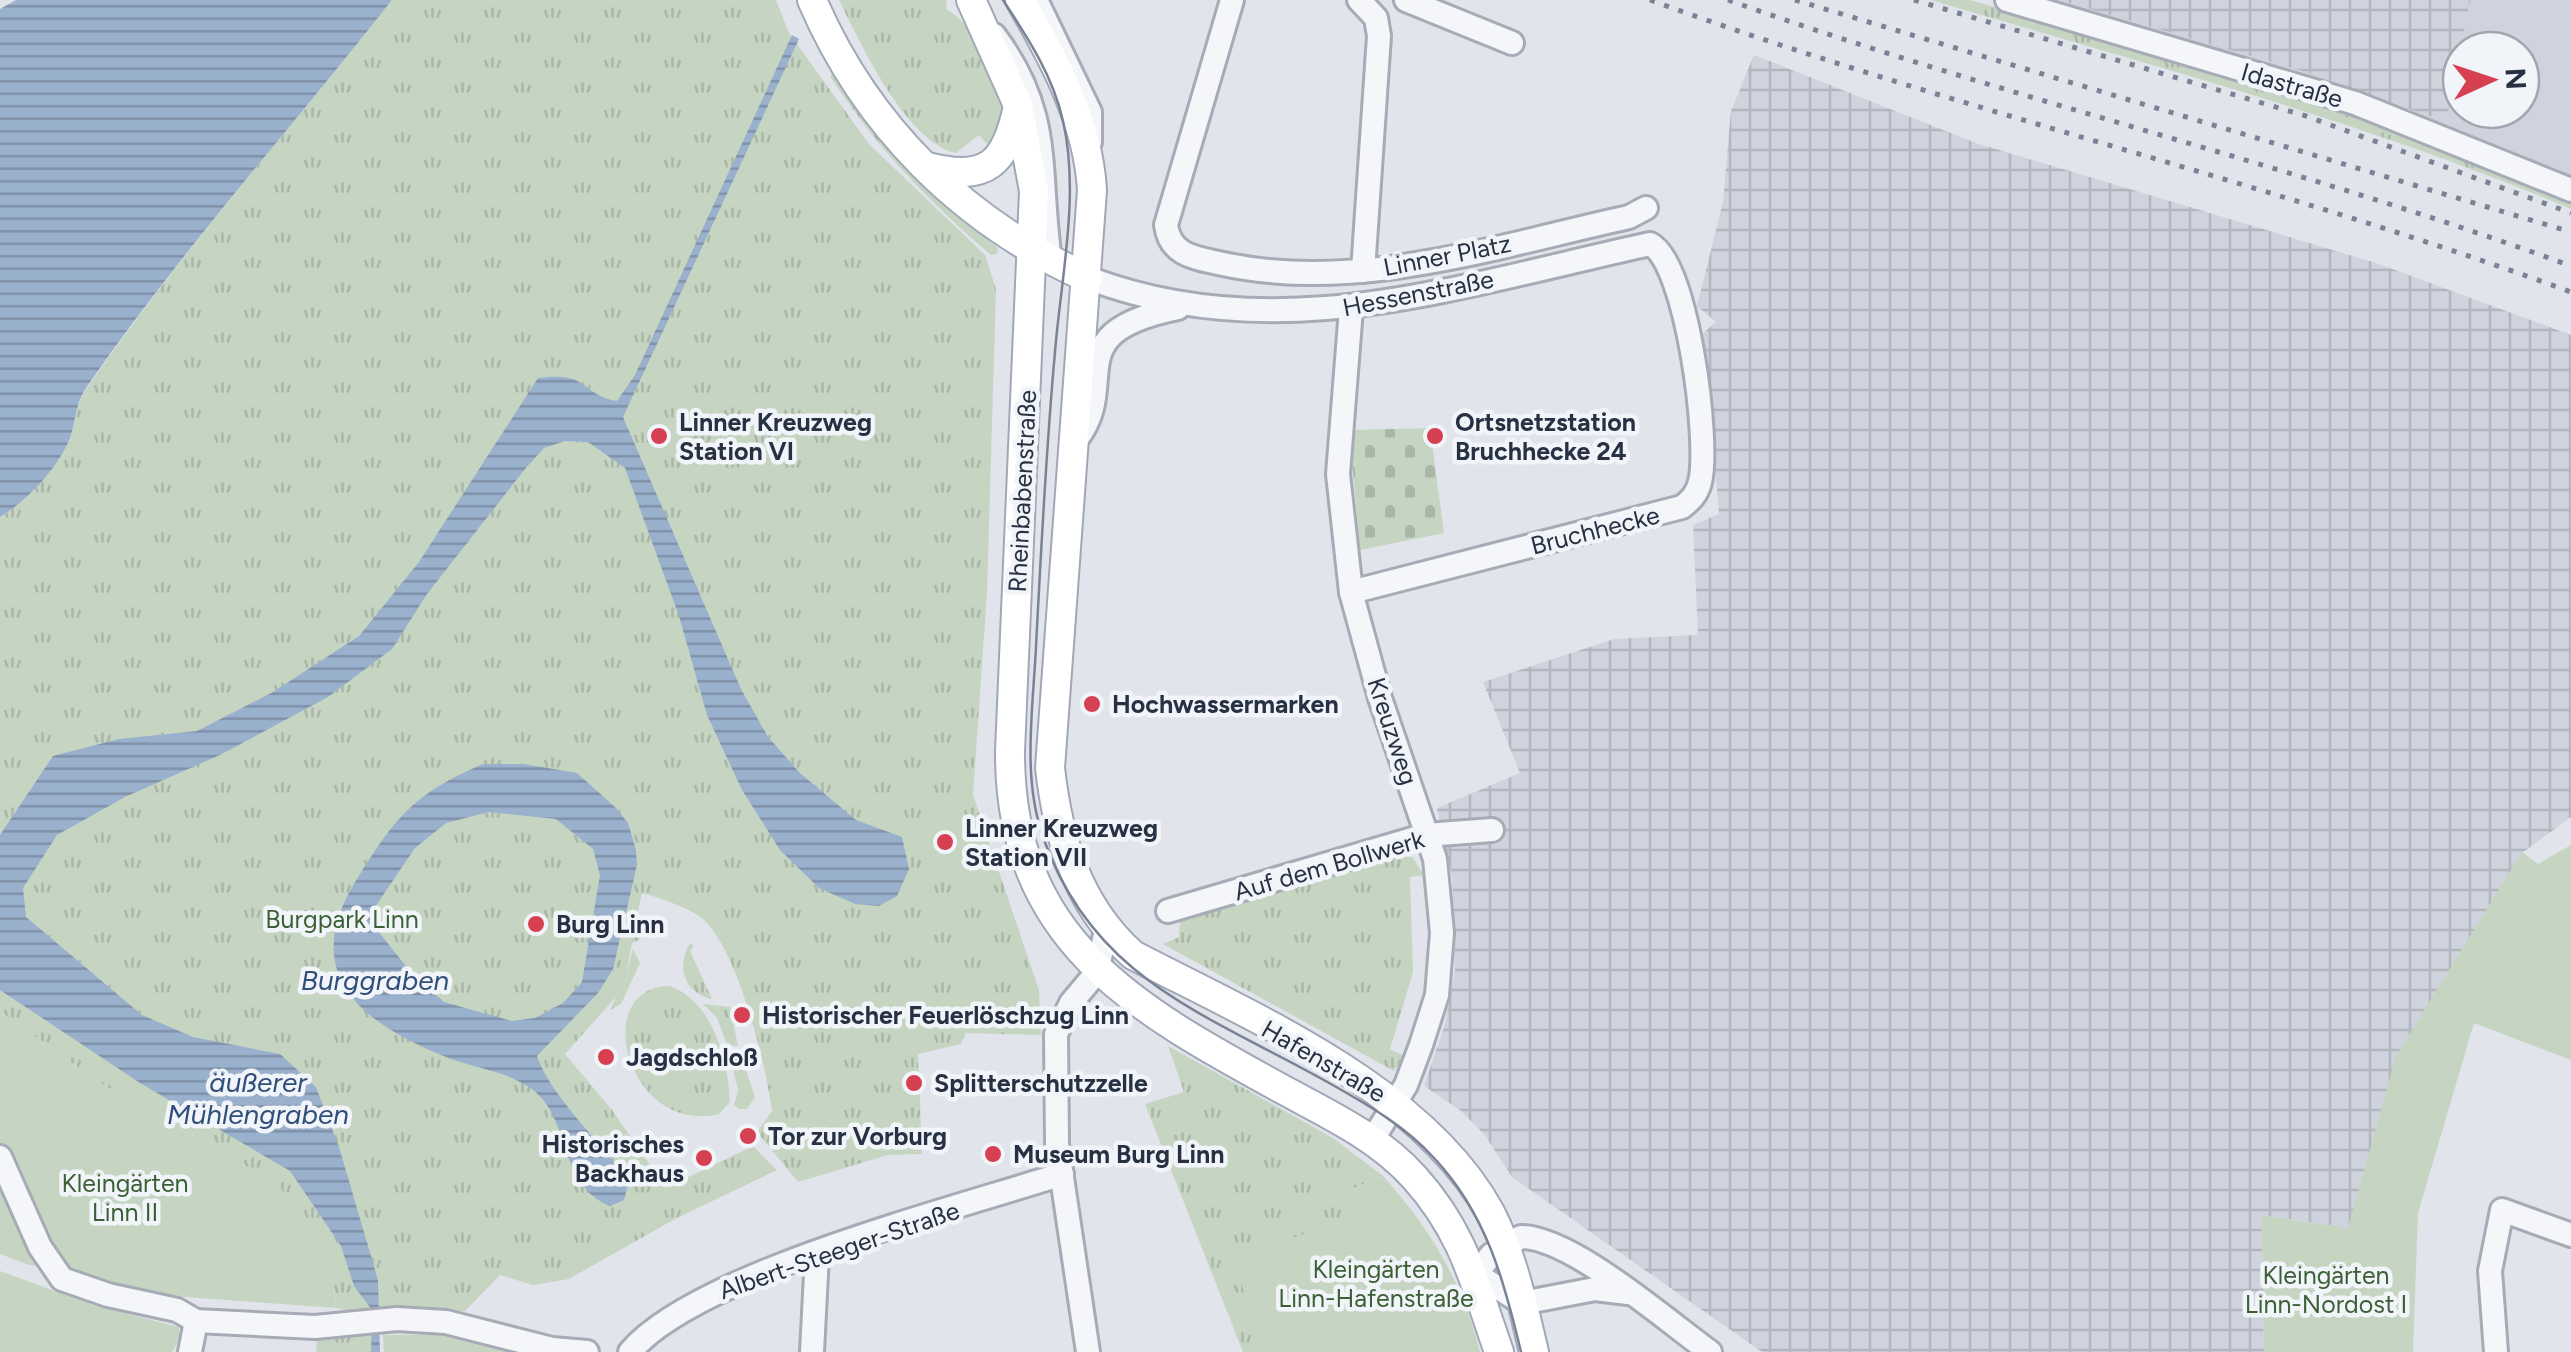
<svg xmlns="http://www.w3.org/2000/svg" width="2571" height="1352" font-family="Figtree,sans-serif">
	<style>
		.built { fill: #cfd3dd; fill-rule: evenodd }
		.industrial { fill: url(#industrial-grid) }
		.grass { fill: url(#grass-tufts) }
		.cemetery { fill: url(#cemetery-stones) }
		.garden { fill: #c6d5c2 }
		.water { fill: url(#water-rules); fill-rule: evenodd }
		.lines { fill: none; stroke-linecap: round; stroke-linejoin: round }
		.minor-casing { stroke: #a6abb6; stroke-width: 28 }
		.major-casing { stroke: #a0a8b7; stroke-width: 32 }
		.minor { stroke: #f4f6f9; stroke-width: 22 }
		.major { stroke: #fff; stroke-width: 28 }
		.tram { stroke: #7a8395; stroke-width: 2.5 }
		.rail { stroke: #7a8395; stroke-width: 5; stroke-dasharray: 5 10; stroke-linecap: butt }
		.poi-dot { fill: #d64050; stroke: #f1f4f8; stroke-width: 4 }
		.labels { text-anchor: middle; stroke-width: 9; stroke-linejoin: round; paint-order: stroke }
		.street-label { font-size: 25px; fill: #283144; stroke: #f1f4f8 }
		.poi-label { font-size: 25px; font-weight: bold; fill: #283144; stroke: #f1f4f8; text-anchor: start }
		.park-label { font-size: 25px; fill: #3b6035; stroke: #f1f4f8 }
		.water-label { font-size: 28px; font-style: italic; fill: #304e7a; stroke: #f1f4f8 }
	</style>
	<defs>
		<pattern id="industrial-grid" width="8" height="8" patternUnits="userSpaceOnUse" patternTransform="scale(2.5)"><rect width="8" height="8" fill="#cfd3dd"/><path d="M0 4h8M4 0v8" fill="none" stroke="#b2b6bf"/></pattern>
		<pattern id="grass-tufts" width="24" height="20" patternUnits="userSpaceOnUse" patternTransform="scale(2.5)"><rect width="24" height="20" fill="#c6d5c2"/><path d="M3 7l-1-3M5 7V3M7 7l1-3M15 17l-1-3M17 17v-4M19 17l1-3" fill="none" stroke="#aab7a8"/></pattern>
		<pattern id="cemetery-stones" width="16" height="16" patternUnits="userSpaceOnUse" patternTransform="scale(2.5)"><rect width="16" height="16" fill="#c6d5c2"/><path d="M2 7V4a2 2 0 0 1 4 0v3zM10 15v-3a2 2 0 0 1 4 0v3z" fill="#aab7a8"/></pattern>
		<pattern id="water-rules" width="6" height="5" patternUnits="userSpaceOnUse" patternTransform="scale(2.5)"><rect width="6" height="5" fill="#9ab1cd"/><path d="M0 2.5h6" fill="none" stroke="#7e91a8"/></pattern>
	</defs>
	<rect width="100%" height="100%" fill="#e1e4eb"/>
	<path class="built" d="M2030,0H2571V180ZM2461,50H2521V110H2461Z"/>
	<g class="industrial">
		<polygon points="2059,0 2470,0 2446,122 2306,72"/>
		<polygon points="1754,55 1976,143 2376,263 2571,335 2571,817 2522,853 2348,1228 2262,1215 2264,1352 1762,1352 1512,1177 1484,1134 1460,1110 1424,1086 1445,1024 1455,970 1452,876 1437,808 1520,773 1483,682 1614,639 1698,635 1693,525 1719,514 1709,391 1700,336 1716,322 1697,306 1723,202 1731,111"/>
	</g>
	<g class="grass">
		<path d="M392,0H776L789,33L869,144L985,255L996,289L987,593L973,795L1039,990L1041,1035L966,1033L961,1044L918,1054L922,1154L888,1155L798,1182L757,1132L772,1111C766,1066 737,943 699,916C684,906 660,898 642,893L637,916L648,920L639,940L632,943L626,975L633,949L640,963L621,1004L610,1010L616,997L565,1054L612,1110L666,1188L753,1146L777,1170L675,1219L569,1279L533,1285L500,1275L465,1311L357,1312L336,1308L334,1285L277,1184L100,1083L0,1011V517C20,505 60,460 70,438C77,421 75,404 87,388C181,252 290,129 392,0Z"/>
		<path d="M839,0H946L947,10C974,22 1007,91 1006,121C1005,131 999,142 995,152L979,135L956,153C905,141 861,44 839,0Z"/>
		<path d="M1931,0H1970L2323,102L2571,198V209C2365,121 2146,64 1931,0Z"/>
		<path d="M832,68L903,165L998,248L997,254L991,255C926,199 879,150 831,78Z"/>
		<polygon points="1390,850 1393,856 1412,857 1424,875 1410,877 1413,972 1390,1049 1404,1056 1394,1071 1163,944 1179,937 1180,919"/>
		<path d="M690,943L694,946L690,951L712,999C684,993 676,967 690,943Z"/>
		<path d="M669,986C713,1000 728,1061 730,1102L719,1114C627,1136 589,987 669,986Z"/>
		<polygon points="703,1004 730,1007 738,1046 727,1045 717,1018"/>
		<polygon points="1168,1046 1333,1138 1383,1176 1345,1192 1345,1221 1259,1333 1263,1352 1243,1352 1145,1104 1184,1092"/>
		<polygon points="740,1052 755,1097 747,1109 739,1109 734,1105 738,1090 730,1057"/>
		<polygon points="373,1326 371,1352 316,1352 317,1335"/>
	</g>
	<polygon class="cemetery" points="1430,428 1444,533 1360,550 1349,430"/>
	<g class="garden">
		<polygon points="2571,845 2571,1060 2474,1023 2418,1213 2413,1352 2264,1352 2262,1215 2348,1228 2396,1056 2522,852 2538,864"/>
		<polygon points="0,1011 100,1083 277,1184 308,1222 334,1285 336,1308 144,1294 103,1284 66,1267 29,1265 0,1254"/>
		<path d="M1383,1176C1430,1228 1463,1283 1480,1352H1263L1233,1257L1345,1221V1192Z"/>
		<polygon points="0,1271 96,1306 179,1327 180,1338 172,1352 0,1352"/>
		<polygon points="461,1334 526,1352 384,1352 383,1335"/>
	</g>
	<g class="water">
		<path d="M16,0H392C290,130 180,252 86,388C75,405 76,421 70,438C58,468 27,501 0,517V9Z"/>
		<path d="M792,35L799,39L623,417L741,689L768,737L800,773L856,820L902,837L909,869L897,896L879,906L855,904L819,888L780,850L742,790L707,715L679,616L625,468L588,442L565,441L544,448L525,469L427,594L392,649L328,697L220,755L125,797L57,835L23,888L26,917L142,1015L193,1037L280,1054L316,1087L339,1147L378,1280L380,1352H371L372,1310L354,1286L341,1246L290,1171L140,1083L0,990V835L53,756L119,739L197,731L273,692L359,636L419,562L538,378C591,371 580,395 617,401L635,375Z"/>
		<path d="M483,764H524L577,773L615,807L628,823L636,850L637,865L613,969L598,993L537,1056C549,1094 604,1146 629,1182L624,1200L610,1206C557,1184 572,1120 533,1090C507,1070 470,1068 441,1055C357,1020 299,971 357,879C396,816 415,793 483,764ZM489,812L556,819L593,849L600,875L582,982L563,1003L535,1018L512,1021L444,1002L413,975L374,926L373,910L415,848L446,823Z"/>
	</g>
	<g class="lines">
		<defs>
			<g id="minor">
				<polyline points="1036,0 1090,112 1090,142"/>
				<path d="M1232,0L1166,225C1170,256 1196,258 1223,264C1358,293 1497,246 1629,217L1646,208"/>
				<polyline points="1359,0 1376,18 1379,36 1363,271"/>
				<polyline points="1406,0 1512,43"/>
				<polyline points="2007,0 2355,103 2571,190"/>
				<path d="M994,35C1054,115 1037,170 1050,260"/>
				<path d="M1088,278C1277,350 1461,285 1650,244C1687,262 1710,442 1700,482C1697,494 1691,500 1682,507L1351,592"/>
				<polyline points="1351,309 1338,474 1351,592 1380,698 1435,859 1442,933 1437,995 1421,1045 1406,1085 1373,1139"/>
				<path d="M1076,440C1122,383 1054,333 1178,308"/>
				<polyline points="1168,911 1426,835 1492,830"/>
				<polyline points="0,1157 40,1247 62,1279 108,1295 177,1310 196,1321 315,1327 397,1319 446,1322 552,1349 587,1352"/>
				<path d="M1628,1293L1595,1289L1522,1303L1476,1274L1491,1255L1521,1237C1571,1237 1667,1321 1710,1352"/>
				<polyline points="190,1352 196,1321"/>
				<path d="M630,1352C695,1274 958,1208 1062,1174"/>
				<polyline points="812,1352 817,1255"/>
				<polyline points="1088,1352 1057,1144 1056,1034 1071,1003 1097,972 1106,930"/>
				<polyline points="2496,1352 2490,1271 2502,1210 2571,1235"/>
			</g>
			<g id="major">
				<path d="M812,0C866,126 963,222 1088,278"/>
				<path d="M971,0L1018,105L1034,191L1010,751C1009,940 1134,1008 1282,1089C1328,1114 1378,1137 1414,1177C1464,1232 1475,1284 1499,1352"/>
				<path d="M1020,0C1054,59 1088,121 1092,190L1050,768C1058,839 1078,906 1133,955C1254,1018 1425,1090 1491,1214C1513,1257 1523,1306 1534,1352"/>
				<path d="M928,167C987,182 1006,164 1018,106"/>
			</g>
		</defs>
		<use href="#minor" class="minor-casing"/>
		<use href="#major" class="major-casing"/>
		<use href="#minor" class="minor"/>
		<use href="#major" class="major"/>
		<path class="tram" d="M1003,0C1028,38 1053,76 1063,121C1080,195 1061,277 1055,352C1046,450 1041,548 1036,647C1033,709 1022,777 1043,837C1093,981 1209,1015 1331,1084C1368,1105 1405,1126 1434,1158C1486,1213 1504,1280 1521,1352"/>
		<g class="rail">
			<path d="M1650,0C1953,110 2268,181 2571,292"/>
			<path d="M1728,0C2006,99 2294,164 2571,266"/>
			<polyline points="1795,0 2571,232"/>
			<polyline points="1914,0 2306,116 2571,213"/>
		</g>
	</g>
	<g class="poi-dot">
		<circle cx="659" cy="436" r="10"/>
		<circle cx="1435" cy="436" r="10"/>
		<circle cx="1092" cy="704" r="10"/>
		<circle cx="945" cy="842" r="10"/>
		<circle cx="536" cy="924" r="10"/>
		<circle cx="742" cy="1015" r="10"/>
		<circle cx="606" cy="1057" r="10"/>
		<circle cx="914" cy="1083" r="10"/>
		<circle cx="748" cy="1136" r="10"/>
		<circle cx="993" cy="1154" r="10"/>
		<circle cx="704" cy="1158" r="10"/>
	</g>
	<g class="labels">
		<g class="street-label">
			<text transform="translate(2292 85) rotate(16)" y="9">Idastraße</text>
			<text transform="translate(1447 255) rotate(-11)" y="9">Linner Platz</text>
			<text transform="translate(1418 293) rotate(-11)" y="9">Hessenstraße</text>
			<text transform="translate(1022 491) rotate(-87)" y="9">Rheinbabenstraße</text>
			<text transform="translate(1595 530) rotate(-14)" y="9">Bruchhecke</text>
			<text transform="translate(1393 731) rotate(72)" y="9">Kreuzweg</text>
			<text transform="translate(1329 865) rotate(-16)" y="9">Auf dem Bollwerk</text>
			<text transform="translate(1324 1061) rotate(30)" y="9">Hafenstraße</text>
			<text transform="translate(839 1250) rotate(-19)" y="9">Albert-Steeger-Straße</text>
		</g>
		<g class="poi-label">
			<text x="679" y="431">Linner Kreuzweg<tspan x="679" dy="29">Station VI</tspan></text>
			<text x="1455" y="431">Ortsnetzstation<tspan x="1455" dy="29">Bruchhecke 24</tspan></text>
			<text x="1112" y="713">Hochwassermarken</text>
			<text x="965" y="837">Linner Kreuzweg<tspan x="965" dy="29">Station VII</tspan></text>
			<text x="556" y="933">Burg Linn</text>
			<text x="762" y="1024">Historischer Feuerlöschzug Linn</text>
			<text x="626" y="1066">Jagdschloß</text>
			<text x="934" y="1092">Splitterschutzzelle</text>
			<text x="768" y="1145">Tor zur Vorburg</text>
			<text x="684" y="1153" text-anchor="end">Historisches<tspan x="684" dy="29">Backhaus</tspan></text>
			<text x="1013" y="1163">Museum Burg Linn</text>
		</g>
		<g class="park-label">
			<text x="342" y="928">Burgpark Linn</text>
			<text x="125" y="1192">Kleingärten<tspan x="125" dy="29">Linn II</tspan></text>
			<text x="1376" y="1278">Kleingärten<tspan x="1376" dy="29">Linn-Hafenstraße</tspan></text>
			<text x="2326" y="1284">Kleingärten<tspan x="2326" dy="29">Linn-Nordost I</tspan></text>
		</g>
		<g class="water-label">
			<text x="375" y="990">Burggraben</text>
			<text x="258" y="1092">äußerer<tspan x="258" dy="32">Mühlengraben</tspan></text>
		</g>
	</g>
	<g transform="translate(2491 80) rotate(87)"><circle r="48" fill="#f1f4f8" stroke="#a1a6b0" stroke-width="2.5"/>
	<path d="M0-8L18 38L0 25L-18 38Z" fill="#d64050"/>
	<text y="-15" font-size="28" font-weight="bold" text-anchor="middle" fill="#283144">N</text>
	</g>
</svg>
